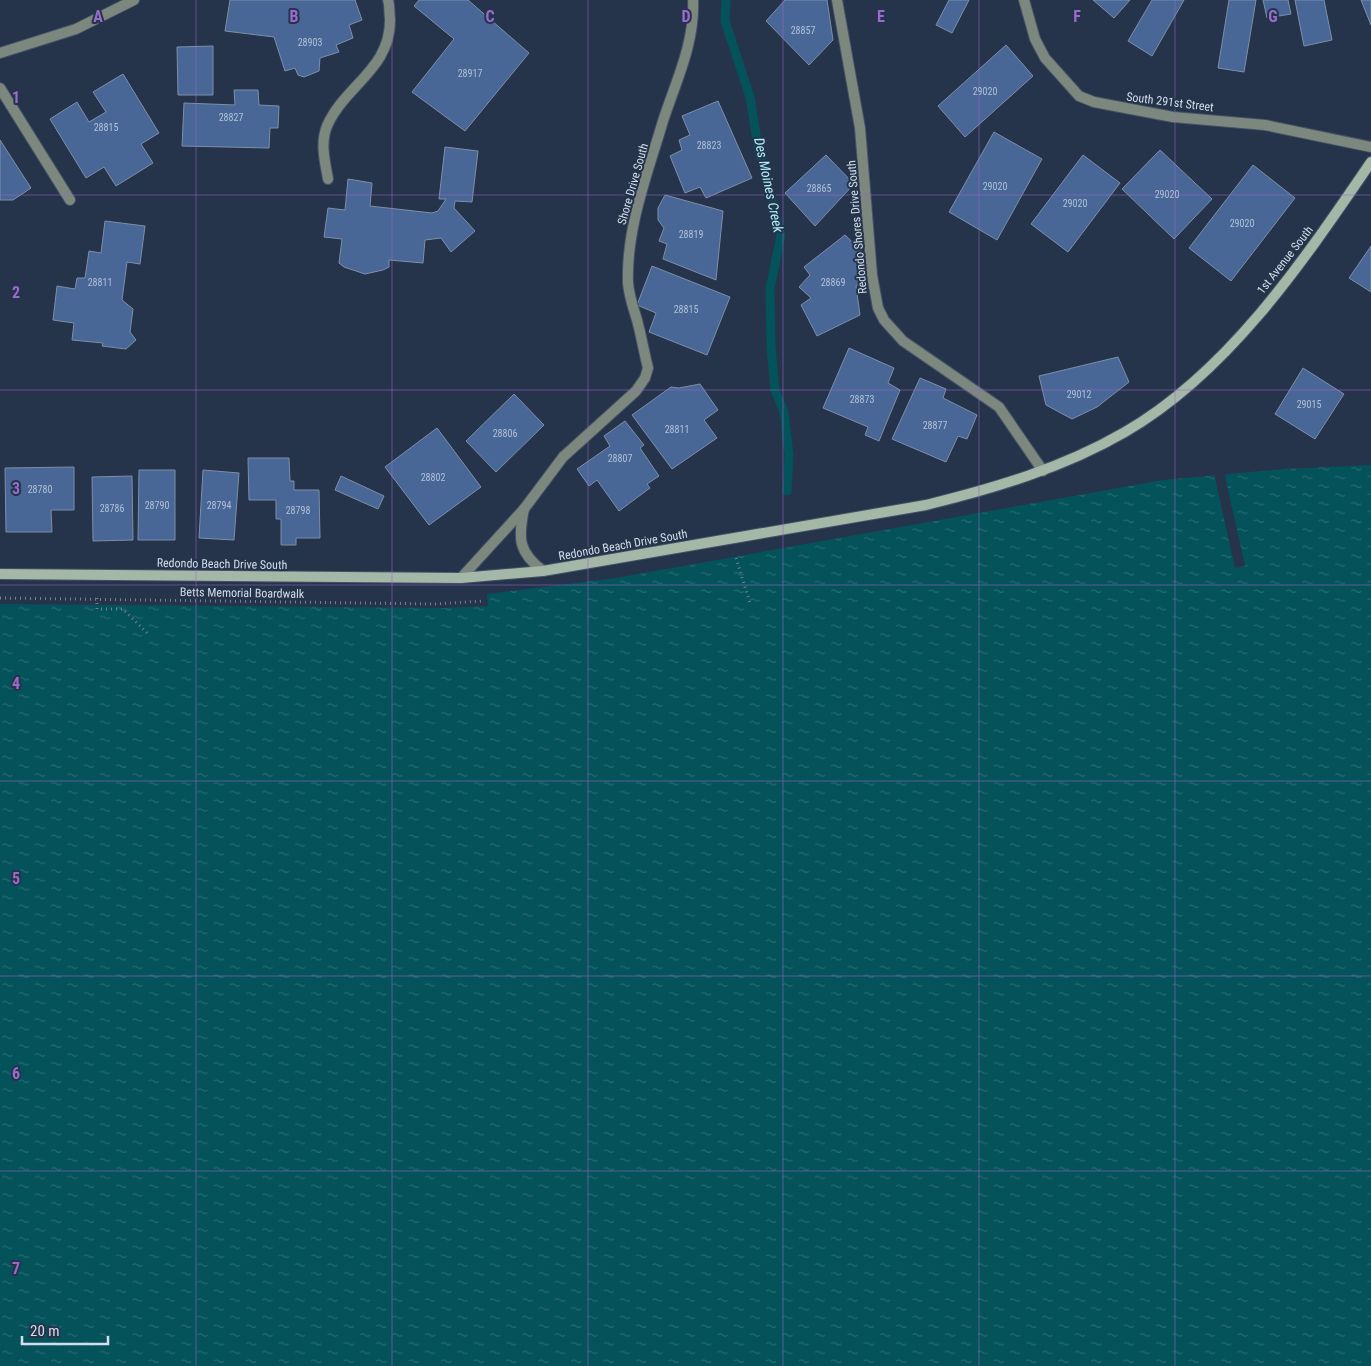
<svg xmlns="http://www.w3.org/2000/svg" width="1371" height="1366" font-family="'Roboto Condensed',sans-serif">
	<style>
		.water { fill: url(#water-ripples) }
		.pier { fill: #25344a }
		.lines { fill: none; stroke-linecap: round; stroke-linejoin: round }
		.stream { stroke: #04525a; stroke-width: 9 }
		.building { fill: #486796; stroke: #7d8fa9 }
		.lane-casing { stroke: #445267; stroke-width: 12 }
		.street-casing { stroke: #445267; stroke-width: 12 }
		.secondary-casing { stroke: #445267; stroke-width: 12 }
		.path { stroke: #758194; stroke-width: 3; stroke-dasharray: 1 4; stroke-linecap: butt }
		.lane { stroke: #7c877d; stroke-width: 10 }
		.street { stroke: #7c877d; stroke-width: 10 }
		.secondary { stroke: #a5b7a7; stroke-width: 10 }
		.grid { fill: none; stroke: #9a6ace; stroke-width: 1; stroke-opacity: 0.55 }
		.labels { text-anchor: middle; stroke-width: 4; stroke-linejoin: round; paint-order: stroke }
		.number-label { font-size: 10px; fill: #b0c0d6 }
		.street-label { font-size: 12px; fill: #d3ddeb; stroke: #25344a }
		.water-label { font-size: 14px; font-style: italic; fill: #adf0fb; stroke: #25344a }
		.grid-label { font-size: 16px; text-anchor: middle; font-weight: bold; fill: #9a6ace; stroke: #25344a; stroke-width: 4; stroke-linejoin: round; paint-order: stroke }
	</style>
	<defs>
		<pattern id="water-ripples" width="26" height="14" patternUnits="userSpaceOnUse" patternTransform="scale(1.25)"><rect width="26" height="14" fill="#04525a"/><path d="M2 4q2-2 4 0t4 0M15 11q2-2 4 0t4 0" fill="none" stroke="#286a72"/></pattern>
	</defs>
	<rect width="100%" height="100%" fill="#25344a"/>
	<polygon class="water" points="1371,465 1371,1366 0,1366 0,604 443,608 488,606 487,594 616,578 1163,480 1283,469"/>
	<polygon class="pier" points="1224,472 1245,566 1235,568 1214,473"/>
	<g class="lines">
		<polyline class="stream" points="726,0 725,21 750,97 758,147 781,235 770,289 771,346 775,390 784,412 789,455 787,491"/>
	</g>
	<g class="building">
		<polygon points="230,0 355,0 362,20 349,25 353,38 336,45 339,52 320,58 319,71 304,77 298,75 295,68 285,71 274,37 225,31"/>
		<polygon points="419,0 468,0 529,53 465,131 412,92 454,39 414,6"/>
		<polygon points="785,0 827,0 833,40 809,65 766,21"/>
		<polygon points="949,0 969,0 952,33 936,25"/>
		<polygon points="1093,0 1130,0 1114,18"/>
		<polygon points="1152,0 1184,0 1152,56 1128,41"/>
		<polygon points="1229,0 1256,0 1244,72 1218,68"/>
		<polygon points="1263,0 1288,0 1291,14 1267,18"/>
		<polygon points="1295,0 1324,0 1332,40 1304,46"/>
		<polygon points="1361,0 1371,0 1371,25"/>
		<polygon points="1006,45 1033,76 965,137 938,106"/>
		<polygon points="213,46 213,95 178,95 177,47"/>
		<polygon points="123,74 159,133 141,144 153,163 116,186 104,167 86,178 50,119 77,102 89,122 106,112 93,92"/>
		<polygon points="234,90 258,90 259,105 279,106 278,128 270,128 269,148 182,146 184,103 235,105"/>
		<polygon points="718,101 752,178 706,198 700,187 685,193 670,156 682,150 679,140 690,135 682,116"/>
		<polygon points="994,132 1042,159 997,240 949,212"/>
		<polygon points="0,140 31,188 13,200 0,200"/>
		<polygon points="445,147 478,151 472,202 455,201 454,208 475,231 451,252 441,238 425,240 423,263 389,260 389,267 383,270 365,274 344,267 339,263 342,239 324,237 328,208 345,210 348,179 372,183 370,206 432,213 438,211 446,199 439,199"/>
		<polygon points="1160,150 1212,199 1174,239 1122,189"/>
		<polygon points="826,155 854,184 815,226 785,193"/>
		<polygon points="1083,155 1120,183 1068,252 1031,224"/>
		<polygon points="1253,165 1295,198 1231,281 1189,248"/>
		<polygon points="665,195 723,211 716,280 663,259 667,244 659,241 664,228 658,220 658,208"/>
		<polygon points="105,221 145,226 140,264 127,262 122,300 133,309 130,332 136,340 126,349 102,346 103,343 72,340 74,323 53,320 57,286 75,289 77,278 85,278 89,251 101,253"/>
		<polygon points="845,235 864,253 868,278 856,286 860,315 817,336 801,305 811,298 799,287 810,275 804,267"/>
		<polygon points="1371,246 1371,292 1349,278"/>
		<polygon points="652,266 730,297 707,355 649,332 656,313 637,305"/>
		<polygon points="849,348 894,368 888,383 900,390 879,441 865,435 868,427 823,408"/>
		<polygon points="1118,357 1129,382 1097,407 1072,419 1046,405 1039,376"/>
		<polygon points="1303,368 1344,394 1315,439 1275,414"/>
		<polygon points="920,378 946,389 943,398 977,415 967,439 958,436 946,462 892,439"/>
		<polygon points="700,384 718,410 704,420 717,438 672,469 632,415 671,387 679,388"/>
		<polygon points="514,394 544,425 496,472 466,441"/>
		<polygon points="625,421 644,445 640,448 659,476 647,484 650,488 619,511 597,480 589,486 577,469 610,446 604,436"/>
		<polygon points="437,428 481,487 429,525 385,467"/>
		<polygon points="248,458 289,458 290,481 294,481 294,490 319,490 320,538 296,538 296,545 281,545 281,519 276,519 276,500 249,500"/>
		<polygon points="74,467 74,510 51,510 52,532 6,532 5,468"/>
		<polygon points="139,470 175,470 175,540 138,540"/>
		<polygon points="203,470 239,473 234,540 199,538"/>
		<polygon points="132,476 133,540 93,541 92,477"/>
		<polygon points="341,476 384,496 378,509 335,490"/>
	</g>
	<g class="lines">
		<defs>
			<g id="lane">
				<polyline points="0,88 70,200"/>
				<path d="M328,179C325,162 320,143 327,126C345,85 391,69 390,19C389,13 390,6 388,0"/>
			</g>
			<g id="street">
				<polyline points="837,0 860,128 872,275 878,308 884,320 903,341 999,407 1043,471"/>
				<polyline points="1024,0 1035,39 1045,58 1079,96 1094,102 1173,117 1265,125 1371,147"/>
				<polyline points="0,53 76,29 134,0"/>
				<path d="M524,509C518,538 518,552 543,571"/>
				<path d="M461,578L524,509L563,457L636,391L645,378L648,368C644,352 641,335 637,320C633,307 629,296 628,283C626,228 648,172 663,121C676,81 695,43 693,0"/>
			</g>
			<path id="secondary" d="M0,574L461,578L543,571L926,505C995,488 1063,468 1125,432C1229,372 1304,260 1371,162"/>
		</defs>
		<use href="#lane" class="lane-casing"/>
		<use href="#street" class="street-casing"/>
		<use href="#secondary" class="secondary-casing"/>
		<g class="path">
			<polyline points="736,558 750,603"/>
			<polyline points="0,598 434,604 484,601"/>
			<polyline points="97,598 97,609 123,609 149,635"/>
		</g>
		<use href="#lane" class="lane"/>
		<use href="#street" class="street"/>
		<use href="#secondary" class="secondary"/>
	</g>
	<path class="grid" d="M196,0V1366M392,0V1366M588,0V1366M783,0V1366M979,0V1366M1175,0V1366M0,195H1371M0,390H1371M0,585H1371M0,781H1371M0,976H1371M0,1171H1371"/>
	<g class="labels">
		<g class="number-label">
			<text x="803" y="34">28857</text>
			<text x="310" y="46">28903</text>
			<text x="470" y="77">28917</text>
			<text x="985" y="95">29020</text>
			<text x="231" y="121">28827</text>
			<text x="106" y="131">28815</text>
			<text x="709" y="149">28823</text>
			<text x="995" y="190">29020</text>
			<text x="819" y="192">28865</text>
			<text x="1167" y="198">29020</text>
			<text x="1075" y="207">29020</text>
			<text x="1242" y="227">29020</text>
			<text x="691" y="238">28819</text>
			<text x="100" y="286">28811</text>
			<text x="833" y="286">28869</text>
			<text x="686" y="313">28815</text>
			<text x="1079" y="398">29012</text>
			<text x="862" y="403">28873</text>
			<text x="1309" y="408">29015</text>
			<text x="935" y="429">28877</text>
			<text x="677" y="433">28811</text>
			<text x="505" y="437">28806</text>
			<text x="620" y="462">28807</text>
			<text x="433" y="481">28802</text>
			<text x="40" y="493">28780</text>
			<text x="157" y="509">28790</text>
			<text x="219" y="509">28794</text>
			<text x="112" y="512">28786</text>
			<text x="298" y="514">28798</text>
		</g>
		<g class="street-label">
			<text transform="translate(1170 102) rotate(7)" y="4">South 291st Street</text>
			<text transform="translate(633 184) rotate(-74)" y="4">Shore Drive South</text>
			<text transform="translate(857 227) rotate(-95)" y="4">Redondo Shores Drive South</text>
			<text transform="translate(1285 260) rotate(-52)" y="4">1st Avenue South</text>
			<text transform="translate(623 545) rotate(-10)" y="4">Redondo Beach Drive South</text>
			<text transform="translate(222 564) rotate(1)" y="4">Redondo Beach Drive South</text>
			<text transform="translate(242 593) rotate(1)" y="4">Betts Memorial Boardwalk</text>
		</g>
		<g class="water-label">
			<text transform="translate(769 185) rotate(78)" y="5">Des Moines Creek</text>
		</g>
	</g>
	<g class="grid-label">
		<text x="98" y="22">A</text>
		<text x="294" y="22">B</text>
		<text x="490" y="22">C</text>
		<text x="686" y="22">D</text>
		<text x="881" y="22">E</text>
		<text x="1077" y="22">F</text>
		<text x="1273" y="22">G</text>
		<text x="16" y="103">1</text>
		<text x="16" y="298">2</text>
		<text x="16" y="494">3</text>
		<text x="16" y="689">4</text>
		<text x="16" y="884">5</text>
		<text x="16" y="1079">6</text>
		<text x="16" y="1274">7</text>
	</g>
	<path d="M22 1336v8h86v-8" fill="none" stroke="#d3ddeb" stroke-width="2.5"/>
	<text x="30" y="1336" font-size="15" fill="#d3ddeb" stroke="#25344a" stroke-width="4" paint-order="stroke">20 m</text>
</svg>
